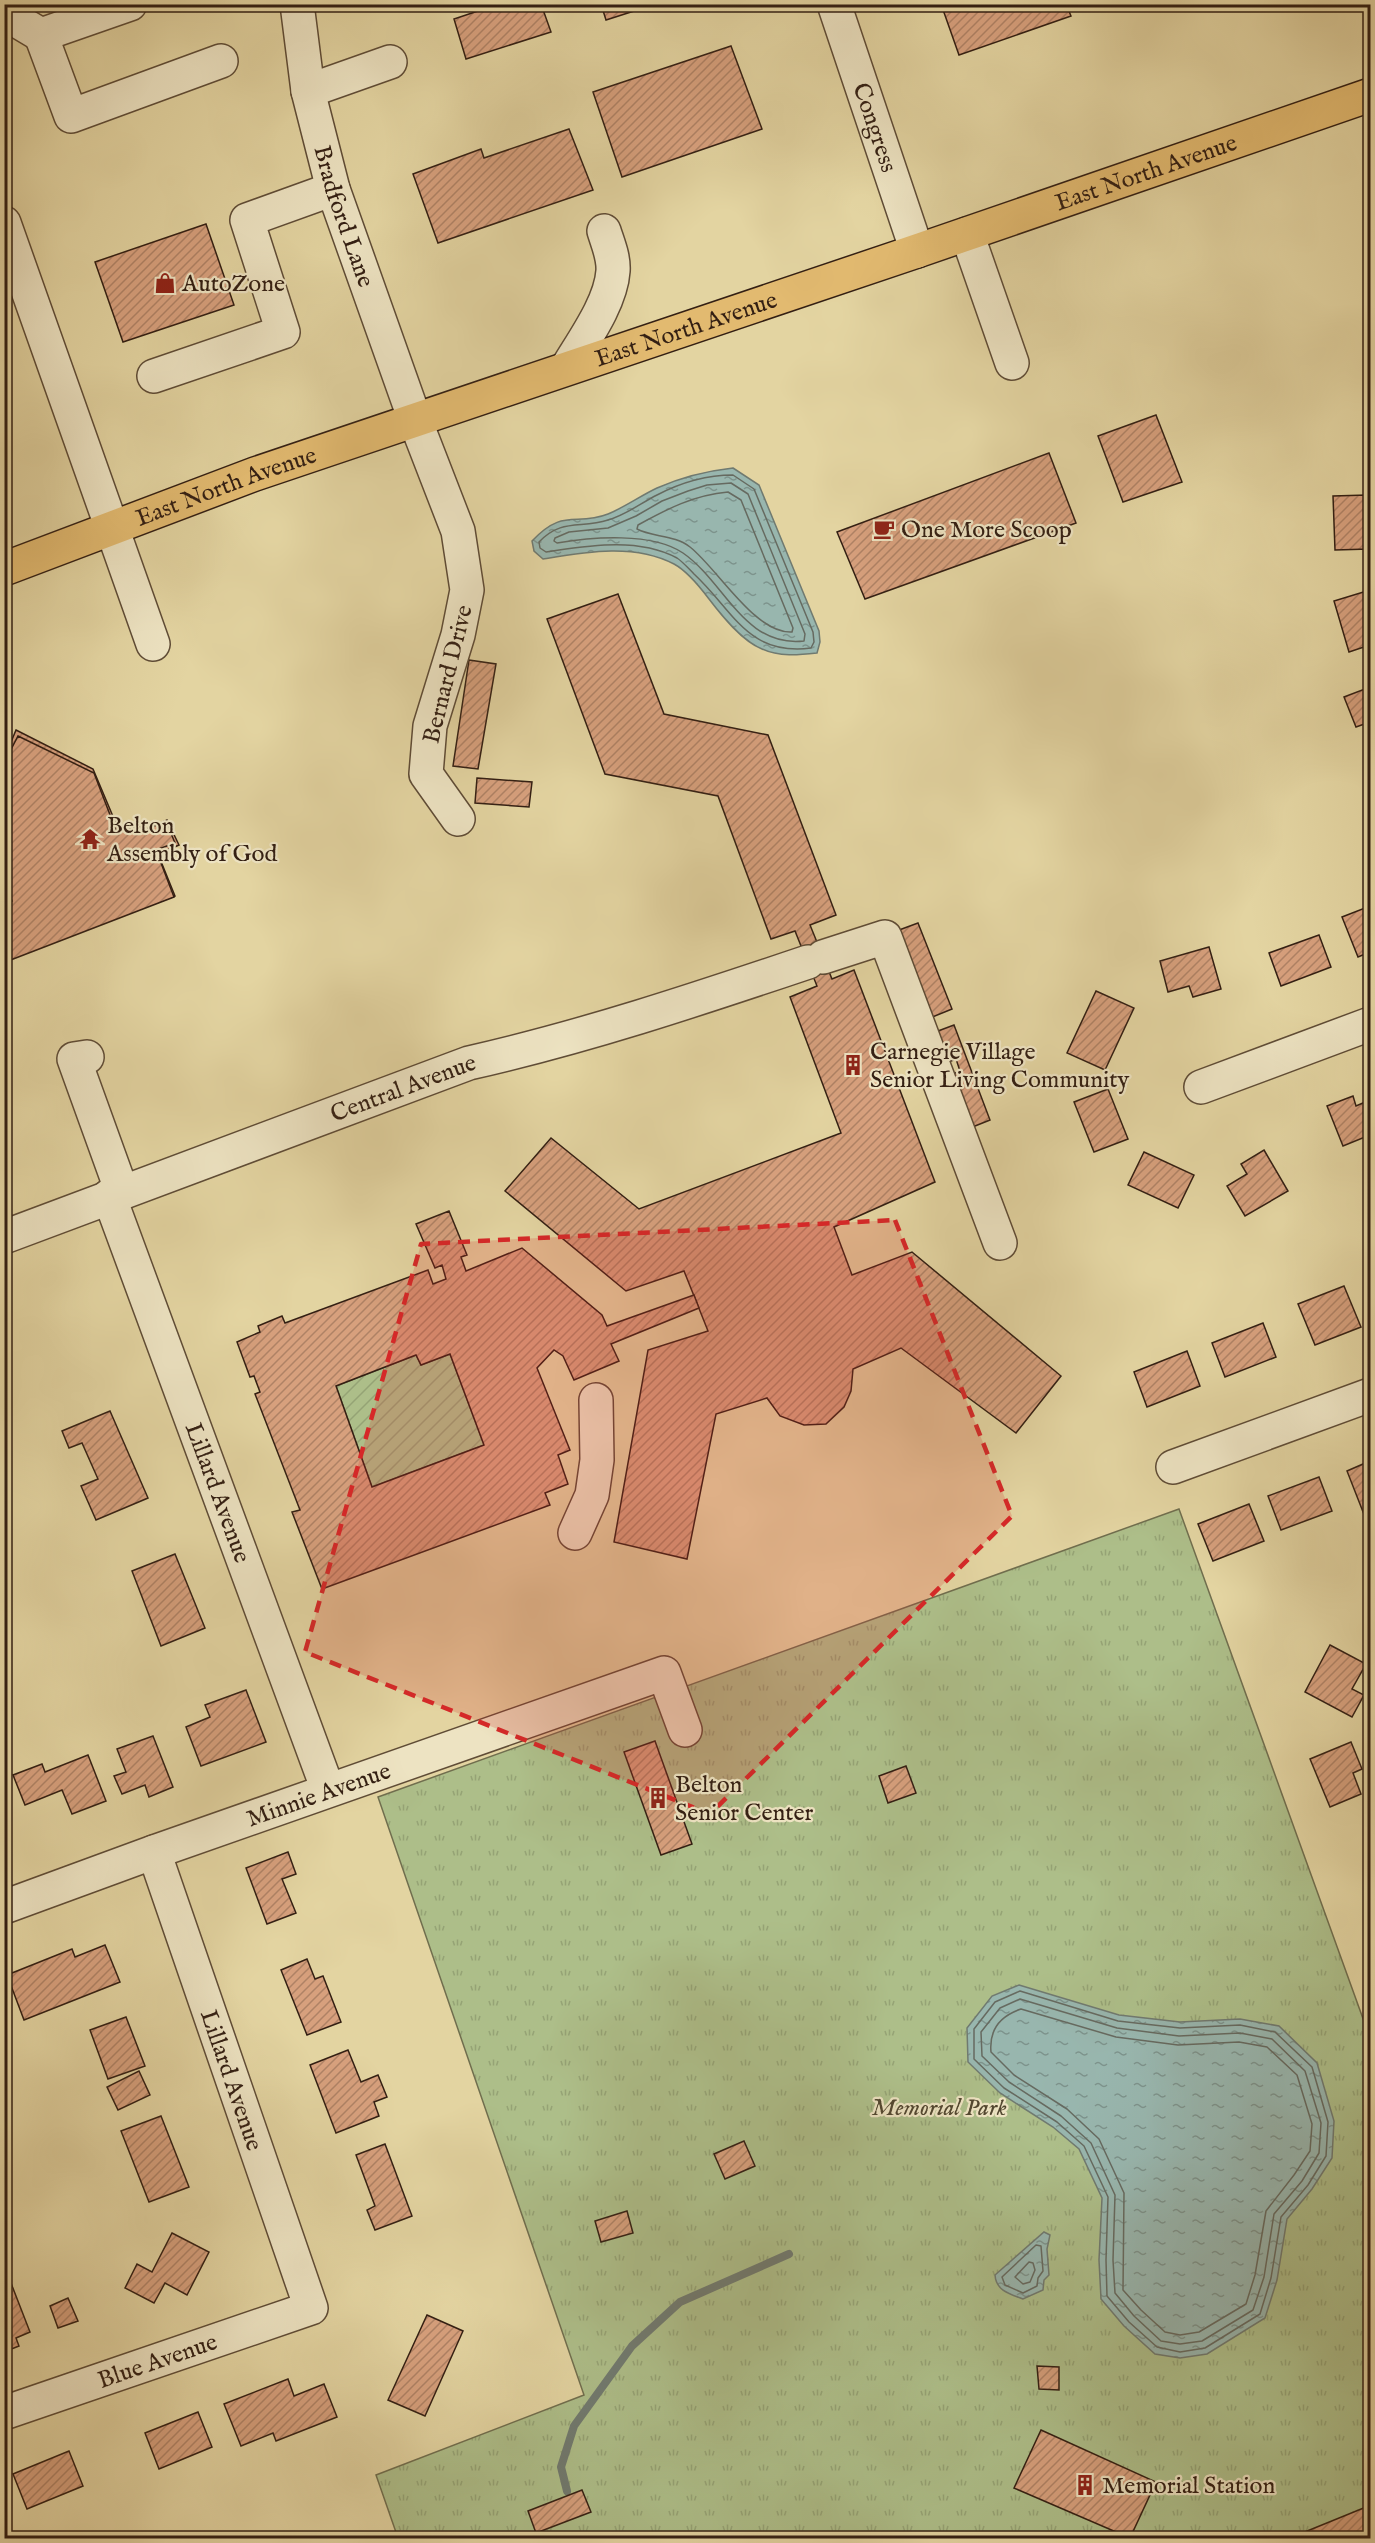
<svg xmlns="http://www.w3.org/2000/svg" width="1375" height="2543" font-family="'IM FELL English',serif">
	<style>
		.park { fill: url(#park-tufts); stroke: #706e4e; stroke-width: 1.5 }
		.garden { fill: url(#garden-furrows); stroke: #706e4e; stroke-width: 1.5 }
		.water { fill: url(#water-ripples); stroke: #707a70; stroke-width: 1.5 }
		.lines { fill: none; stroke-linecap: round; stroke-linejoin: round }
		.shore { stroke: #666a60; stroke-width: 1.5 }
		.stream { stroke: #707a70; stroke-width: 8 }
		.building { fill: url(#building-hatch); stroke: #331f13; stroke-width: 1.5; fill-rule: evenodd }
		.minor-casing { stroke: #5f4c36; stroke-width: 36 }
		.major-casing { stroke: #331f13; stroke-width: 36 }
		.minor { stroke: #ede3c2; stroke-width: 33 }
		.major { stroke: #e2ba70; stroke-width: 33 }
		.marked { fill: #d62828; fill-opacity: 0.2; stroke: #d62828; stroke-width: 4.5; stroke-dasharray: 12 8; stroke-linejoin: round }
		.labels { text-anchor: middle; stroke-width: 4.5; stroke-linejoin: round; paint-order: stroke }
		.street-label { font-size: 24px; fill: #331f13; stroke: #ede3c2 }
		.poi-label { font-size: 24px; fill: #331f13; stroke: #ede3c2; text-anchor: start }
		.park-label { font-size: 24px; font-style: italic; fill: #524730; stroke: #ede3c2 }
	</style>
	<defs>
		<pattern id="park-tufts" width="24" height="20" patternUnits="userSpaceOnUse" patternTransform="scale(1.5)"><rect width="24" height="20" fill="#adbe89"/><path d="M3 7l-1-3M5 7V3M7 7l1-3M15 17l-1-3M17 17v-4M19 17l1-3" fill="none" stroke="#95a375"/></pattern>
		<pattern id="garden-furrows" width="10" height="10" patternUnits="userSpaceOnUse" patternTransform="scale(1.5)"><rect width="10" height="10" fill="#adbe89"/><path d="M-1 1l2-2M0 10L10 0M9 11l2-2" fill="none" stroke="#95a375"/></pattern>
		<pattern id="water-ripples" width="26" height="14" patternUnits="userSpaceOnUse" patternTransform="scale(1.5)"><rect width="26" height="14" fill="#98b6ae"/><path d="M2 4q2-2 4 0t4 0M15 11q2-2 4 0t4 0" fill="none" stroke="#7d938c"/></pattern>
		<pattern id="building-hatch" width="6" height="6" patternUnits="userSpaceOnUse" patternTransform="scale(1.5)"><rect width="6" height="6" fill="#d7a07d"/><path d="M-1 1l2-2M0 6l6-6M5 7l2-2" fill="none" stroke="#af8265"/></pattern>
	</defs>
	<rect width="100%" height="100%" fill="#e3d4a1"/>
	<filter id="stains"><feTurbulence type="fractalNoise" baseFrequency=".00333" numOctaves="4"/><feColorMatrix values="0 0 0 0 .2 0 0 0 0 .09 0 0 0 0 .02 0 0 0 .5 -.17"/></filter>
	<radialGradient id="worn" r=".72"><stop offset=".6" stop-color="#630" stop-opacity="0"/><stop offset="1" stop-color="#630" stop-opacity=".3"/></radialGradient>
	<polygon class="park" points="1179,1509 1370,2038 1370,2538 398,2538 376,2475 584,2395 378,1797"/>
	<polygon class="garden" points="450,1354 484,1445 372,1487 336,1386 416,1355 421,1365"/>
	<g class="water">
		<path d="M733,468L759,485L819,631L820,642L817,653C799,655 779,657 762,649C742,641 722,616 709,599C700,587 687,571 674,564C634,543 585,552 543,559L534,551L532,541C564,507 575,527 608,514C625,507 640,496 657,488C682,477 706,471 733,468Z"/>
		<polygon points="1019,1985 1119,2015 1180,2022 1240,2019 1279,2026 1317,2063 1334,2121 1332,2158 1312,2189 1287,2219 1277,2280 1265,2318 1207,2354 1180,2358 1155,2354 1124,2326 1101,2299 1099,2260 1102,2198 1079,2149 1053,2127 1000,2093 968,2062 967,2028 992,1996"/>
		<path d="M1044,2232L1050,2235L1047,2249L1049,2275L1044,2280L1043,2290L1023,2299C1010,2294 996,2291 995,2275Z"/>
	</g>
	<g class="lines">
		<g class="shore">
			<path d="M733,475L754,489L813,632L814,642L811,648C747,656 734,611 694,574C689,569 683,562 677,558C637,537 588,546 546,552L540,548L539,542C562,518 580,529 608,520C626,515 641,503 657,495C680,483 707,475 733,475Z"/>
			<path d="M731,483L748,494L805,634L804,641C744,648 725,582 683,553C652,532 592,537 557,543L554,541L555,538L569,532L608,528L636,516L662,501L688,491L707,485Z"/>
			<path d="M728,492L741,500L793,628L792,632C755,634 718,569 690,547C675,535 652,537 637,529L638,525C667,509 694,495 728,492Z"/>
			<polygon points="1020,1991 1118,2021 1180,2028 1240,2025 1275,2032 1312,2067 1328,2122 1326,2156 1308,2185 1281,2217 1271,2278 1260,2314 1205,2348 1180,2352 1157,2347 1129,2322 1107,2296 1106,2260 1108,2197 1084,2146 1057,2122 1004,2088 974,2059 974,2029 995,2002"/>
			<polygon points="1020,1999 1117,2028 1179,2036 1240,2033 1272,2039 1305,2071 1321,2123 1319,2153 1302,2181 1274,2214 1264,2277 1253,2310 1202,2341 1180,2344 1161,2341 1134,2316 1115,2293 1113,2260 1115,2195 1091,2143 1061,2116 1009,2082 982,2056 981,2032 1000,2008"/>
			<path d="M1021,2009L1116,2037L1178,2045L1239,2042L1267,2047L1297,2075L1312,2124L1310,2151L1294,2175L1266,2211L1255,2275L1246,2304L1199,2332L1180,2335L1165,2332L1141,2310L1123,2290L1124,2193L1099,2139L1067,2109L1014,2075L991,2052C989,2030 1000,2016 1021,2009Z"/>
			<polygon points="1036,2245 1041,2246 1043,2271 1038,2278 1037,2286 1023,2293 1005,2285 1002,2277"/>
			<polygon points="1029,2262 1033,2263 1035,2270 1030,2282 1023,2284 1015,2277"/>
		</g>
		<polyline class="stream" points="567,2491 561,2467 574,2426 632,2346 680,2302 789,2254"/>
	</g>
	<g class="building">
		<polygon points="17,4 42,4 20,12"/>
		<polygon points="486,4 541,4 551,32 466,59 454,19 487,8"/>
		<polygon points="601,4 656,4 606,20"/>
		<polygon points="941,4 1066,4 1071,16 959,55"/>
		<polygon points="731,46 762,129 622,177 593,92"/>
		<polygon points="569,129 593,190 438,243 413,174 481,149 484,158"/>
		<polygon points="206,224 234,305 123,342 95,262"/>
		<polygon points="1156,415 1182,482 1123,502 1098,436"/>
		<polygon points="1049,453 1076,523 865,599 837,532"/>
		<polygon points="1367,495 1369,549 1335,550 1333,496"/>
		<polygon points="1370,590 1370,645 1349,652 1334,601"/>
		<polygon points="618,594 664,714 768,735 836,915 810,925 832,979 854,970 935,1182 834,1227 852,1275 912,1252 1061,1376 1016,1433 901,1348 853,1369 851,1391 844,1407 826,1424 804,1425 780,1416 767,1398 716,1414 687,1559 614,1542 648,1350 708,1331 684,1271 626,1291 505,1191 551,1138 639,1209 841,1133 790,997 817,986 795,931 771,939 718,796 605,774 547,619"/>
		<polygon points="469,660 496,664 478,769 453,766"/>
		<polygon points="1370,687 1370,722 1356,727 1344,697"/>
		<polygon points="16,730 93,769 120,833 139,825 143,831 167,820 179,845 158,854 175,896 8,958 4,948 4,902 13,899 4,877 4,759"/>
		<polygon points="18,736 94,773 117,833 134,827 141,831 162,823 168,826 175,843 156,850 174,897 8,961 4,952 4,904 12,901 4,880 4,763"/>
		<polygon points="477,778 532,782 529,807 475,803"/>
		<polygon points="1370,906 1370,952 1358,957 1342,917"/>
		<polygon points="918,923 952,1009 925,1020 891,933"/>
		<polygon points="1319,935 1331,967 1281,986 1269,953"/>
		<polygon points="1209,947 1221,989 1193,997 1189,986 1168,992 1160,961"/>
		<polygon points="1096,991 1134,1008 1105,1070 1067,1053"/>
		<polygon points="954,1025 990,1120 965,1130 945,1077 960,1071 956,1059 941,1065 930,1034"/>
		<polygon points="1108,1089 1128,1139 1094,1152 1074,1102"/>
		<polygon points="1353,1096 1356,1106 1370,1100 1370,1135 1343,1146 1327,1106"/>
		<polygon points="1264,1150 1288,1191 1245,1216 1227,1186 1247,1174 1241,1164"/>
		<polygon points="1144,1152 1194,1175 1178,1208 1128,1185"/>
		<path d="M449,1211L467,1255L461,1257L466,1271L522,1248L602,1315L607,1326L694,1295L699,1308L611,1344L619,1361L574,1380L563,1356L554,1350L537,1368L570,1450L558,1455L568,1484L545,1493L550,1505L322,1589L292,1512L300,1510L255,1394L260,1392L254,1376L250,1377L237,1342L260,1332L258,1326L282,1316L285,1323L428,1270L433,1284L446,1279L442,1265L435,1268L416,1224ZM450,1354L484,1445L372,1487L336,1386L416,1355L421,1365Z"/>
		<polygon points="1344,1286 1361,1327 1315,1345 1298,1304"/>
		<polygon points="1263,1323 1276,1357 1225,1377 1212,1343"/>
		<polygon points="1187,1351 1200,1386 1147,1407 1134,1372"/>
		<polygon points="110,1411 148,1498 96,1520 81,1486 98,1479 82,1443 69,1448 62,1431"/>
		<polygon points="1370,1461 1370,1521 1367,1522 1347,1471"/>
		<polygon points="1319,1477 1332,1511 1281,1530 1268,1496"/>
		<polygon points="1249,1504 1264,1541 1213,1561 1198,1524"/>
		<polygon points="175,1554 205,1628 161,1646 132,1571"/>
		<polygon points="1330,1645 1366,1664 1352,1689 1364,1695 1352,1717 1305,1692"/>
		<polygon points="246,1690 266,1742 201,1766 186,1727 210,1717 205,1705"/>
		<polygon points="153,1736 173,1787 149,1797 145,1785 122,1794 114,1776 126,1772 117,1749"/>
		<polygon points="655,1741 692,1844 661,1855 624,1752"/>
		<polygon points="1351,1742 1362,1769 1353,1773 1361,1794 1330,1807 1310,1759"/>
		<polygon points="88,1755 106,1801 72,1814 62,1790 25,1805 13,1775 42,1764 45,1772"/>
		<polygon points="906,1766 916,1793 888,1803 879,1776"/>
		<polygon points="1370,1836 1370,1851 1365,1848"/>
		<polygon points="288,1852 296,1874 282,1879 296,1913 267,1924 246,1868"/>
		<polygon points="105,1945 120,1982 24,2020 7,1975 72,1949 75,1957"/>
		<polygon points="307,1959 315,1979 323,1976 341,2022 307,2035 281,1970"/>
		<polygon points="126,2017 145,2066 108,2079 90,2030"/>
		<polygon points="348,2050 361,2082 378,2075 387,2097 374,2102 379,2116 336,2133 310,2065"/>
		<polygon points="139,2071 150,2095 118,2110 107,2087"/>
		<polygon points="161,2116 189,2187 149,2202 121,2131"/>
		<polygon points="744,2141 755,2166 725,2179 714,2154"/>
		<polygon points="385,2144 412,2216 375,2230 367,2210 375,2206 356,2155"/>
		<polygon points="627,2211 633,2233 601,2242 595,2221"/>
		<polygon points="172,2233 209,2252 187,2295 165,2283 154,2303 125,2288 137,2264 152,2272"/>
		<polygon points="9,2278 30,2332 16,2338 19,2346 4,2352 4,2279"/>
		<polygon points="68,2298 78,2321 58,2328 50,2306"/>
		<polygon points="427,2315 463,2331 425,2416 388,2400"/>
		<polygon points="1037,2366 1059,2367 1059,2390 1039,2389"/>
		<polygon points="288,2379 294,2396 324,2384 337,2417 276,2441 273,2433 241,2446 224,2404"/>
		<polygon points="198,2412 212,2447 159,2469 145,2433"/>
		<polygon points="1041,2430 1156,2482 1130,2538 1014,2488"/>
		<polygon points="69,2451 83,2486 27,2509 13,2474"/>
		<polygon points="582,2490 591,2512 536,2533 528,2511"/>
		<polygon points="1366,2507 1370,2517 1370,2538 1290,2538"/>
	</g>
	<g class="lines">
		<defs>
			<g id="minor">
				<path id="s1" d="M297,4L308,91L333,189L415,420L458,531L467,590L458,635L430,726L426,774L458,819"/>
				<path id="s2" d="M834,4L917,251"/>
				<polyline points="4,13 41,35 130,4"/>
				<polyline points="41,35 71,116 221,61"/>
				<polyline points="308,91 390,62"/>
				<polyline points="4,223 153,644"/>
				<polyline points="967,234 1012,363"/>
				<path d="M567,368C583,341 611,303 613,271C614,257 608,244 604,231"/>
				<polyline points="154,376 283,332 247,220 333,189"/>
				<polyline points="823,957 885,937 1000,1243"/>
				<polyline points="87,1057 74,1059 122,1192"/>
				<polyline points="1201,1087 1370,1024"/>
				<path id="s3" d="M109,1196L328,1790"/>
				<path id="s4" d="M4,1237L469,1063C584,1037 695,1000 808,962"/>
				<polyline points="1173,1467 1370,1395"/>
				<polyline points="575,1533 592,1495 597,1460 596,1400"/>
				<path id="s5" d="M4,1907L154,1852L664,1673L685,1730"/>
				<path id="s6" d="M4,2413L311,2308L154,1852"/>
			</g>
			<g id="major">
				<path id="s7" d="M4,569L255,474L917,251L1370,95"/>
			</g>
		</defs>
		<use href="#minor" class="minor-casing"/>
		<use href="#major" class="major-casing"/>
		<use href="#minor" class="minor"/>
		<use href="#major" class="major"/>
	</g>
	<path class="marked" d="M895,1220L1012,1516L710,1814L305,1652L421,1244Z"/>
	<defs>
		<symbol id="shop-bare" viewBox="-9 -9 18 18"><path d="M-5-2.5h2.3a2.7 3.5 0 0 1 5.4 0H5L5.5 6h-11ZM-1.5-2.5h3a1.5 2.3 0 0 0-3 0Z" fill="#8f2418" stroke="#ede3c2" stroke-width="2.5" paint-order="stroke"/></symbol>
		<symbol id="cafe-bare" viewBox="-9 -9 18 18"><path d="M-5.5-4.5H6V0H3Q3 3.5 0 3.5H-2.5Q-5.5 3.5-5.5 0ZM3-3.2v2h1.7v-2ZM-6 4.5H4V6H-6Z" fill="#8f2418" stroke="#ede3c2" stroke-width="2.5" paint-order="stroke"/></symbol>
		<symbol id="temple-bare" viewBox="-9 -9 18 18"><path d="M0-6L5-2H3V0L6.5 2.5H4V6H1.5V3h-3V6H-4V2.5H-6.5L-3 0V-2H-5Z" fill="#8f2418" stroke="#ede3c2" stroke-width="2.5" paint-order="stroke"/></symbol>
		<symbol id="building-bare" viewBox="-9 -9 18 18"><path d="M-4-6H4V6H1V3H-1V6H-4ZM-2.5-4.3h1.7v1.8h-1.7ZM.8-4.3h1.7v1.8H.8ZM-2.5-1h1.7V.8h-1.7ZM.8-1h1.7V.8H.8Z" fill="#8f2418" stroke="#ede3c2" stroke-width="2.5" paint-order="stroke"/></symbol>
	</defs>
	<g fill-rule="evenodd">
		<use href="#shop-bare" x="150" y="268" width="30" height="30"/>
		<use href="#cafe-bare" x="869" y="514" width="30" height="30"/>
		<use href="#temple-bare" x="75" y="824" width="30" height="30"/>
		<use href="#building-bare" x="838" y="1050" width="30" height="30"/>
		<use href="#building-bare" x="643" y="1783" width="30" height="30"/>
		<use href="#building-bare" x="1070" y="2470" width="30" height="30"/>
	</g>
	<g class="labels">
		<g class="street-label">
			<text dy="8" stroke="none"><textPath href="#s2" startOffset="130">Congress</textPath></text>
			<text dy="8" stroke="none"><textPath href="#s7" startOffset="1209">East North Avenue</textPath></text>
			<text dy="8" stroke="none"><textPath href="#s1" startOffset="218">Bradford Lane</textPath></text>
			<text dy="8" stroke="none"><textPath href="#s7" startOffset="723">East North Avenue</textPath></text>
			<text dy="8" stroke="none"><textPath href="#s7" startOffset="237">East North Avenue</textPath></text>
			<text transform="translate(447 674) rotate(-76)" y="8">Bernard Drive</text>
			<text dy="8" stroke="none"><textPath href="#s4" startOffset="426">Central Avenue</textPath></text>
			<text dy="8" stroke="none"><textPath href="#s3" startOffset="316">Lillard Avenue</textPath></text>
			<text dy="8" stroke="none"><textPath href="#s5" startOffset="334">Minnie Avenue</textPath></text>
			<text transform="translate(232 2080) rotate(71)" y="8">Lillard Avenue</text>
			<text dy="8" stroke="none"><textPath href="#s6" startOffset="162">Blue Avenue</textPath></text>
		</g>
		<g class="poi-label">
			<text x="182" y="291">AutoZone</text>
			<text x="901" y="537">One More Scoop</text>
			<text x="107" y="833">Belton<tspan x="107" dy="28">Assembly of God</tspan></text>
			<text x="870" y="1059">Carnegie Village<tspan x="870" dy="28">Senior Living Community</tspan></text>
			<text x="675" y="1792">Belton<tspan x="675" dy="28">Senior Center</tspan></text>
			<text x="1102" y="2493">Memorial Station</text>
		</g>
		<g class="park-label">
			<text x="939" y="2115">Memorial Park</text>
		</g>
	</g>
	<rect width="1375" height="2543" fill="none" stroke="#e3d4a1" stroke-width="24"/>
	<rect x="6" y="6" width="1363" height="2531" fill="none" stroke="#331f13" stroke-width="3"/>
	<rect x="12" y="12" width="1351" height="2519" fill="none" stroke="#331f13" stroke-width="1.5"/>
	<rect width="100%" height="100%" filter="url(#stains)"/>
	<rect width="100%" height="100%" fill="url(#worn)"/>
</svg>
